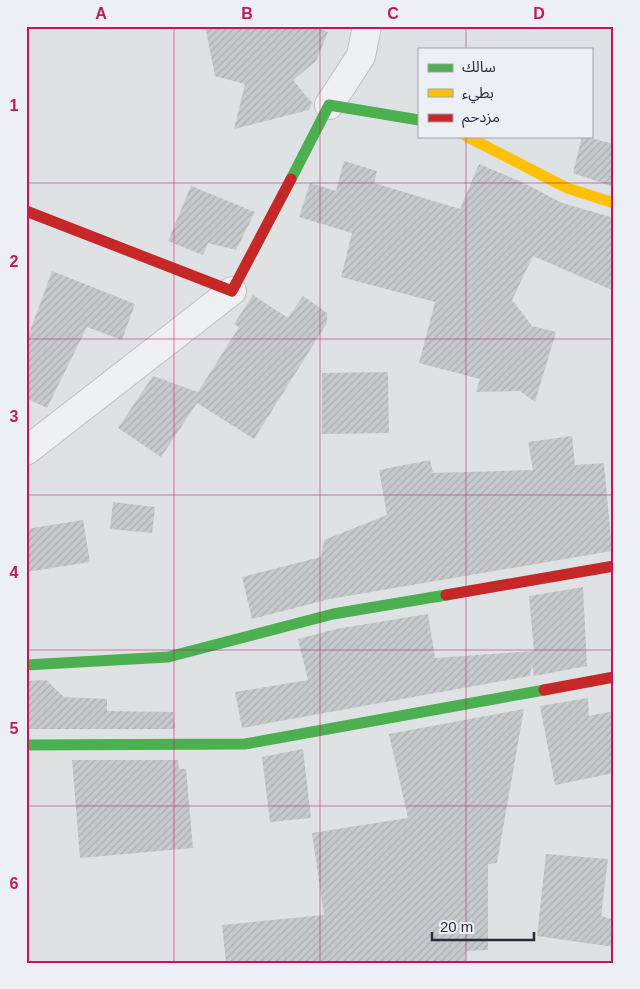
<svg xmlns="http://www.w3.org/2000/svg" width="640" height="989" font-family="Helvetica,'Noto Sans Arabic',sans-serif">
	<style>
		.building { fill: url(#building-hatch) }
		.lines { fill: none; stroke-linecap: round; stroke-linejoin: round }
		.street-casing { stroke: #bdc0c3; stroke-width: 30 }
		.street { stroke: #eef0f1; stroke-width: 28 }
		.fast { stroke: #4caf50; stroke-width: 11 }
		.slow { stroke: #ffc107; stroke-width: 11 }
		.jam { stroke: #c62828; stroke-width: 11 }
		.grid { fill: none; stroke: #c2185b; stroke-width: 1; stroke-opacity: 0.55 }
		.neatline { fill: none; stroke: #c2185b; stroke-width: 2 }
		.grid-label { font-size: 16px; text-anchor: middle; font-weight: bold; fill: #c2185b }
	</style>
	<defs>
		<pattern id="building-hatch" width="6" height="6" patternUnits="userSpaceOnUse" patternTransform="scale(1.25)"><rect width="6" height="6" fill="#c7cacd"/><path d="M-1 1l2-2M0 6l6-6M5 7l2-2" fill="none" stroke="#abaeb1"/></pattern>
	</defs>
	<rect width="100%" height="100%" fill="#dfe2e5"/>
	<g class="building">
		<polygon points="205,26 313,26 328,32 316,61 293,80 312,103 309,110 234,129 245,84 215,76"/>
		<polygon points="582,136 614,144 614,187 573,173"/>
		<polygon points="344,161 377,171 374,183 460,209 479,164 524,183 562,203 614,218 614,291 533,256 512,300 532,326 556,332 535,402 520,391 476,392 480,379 419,363 435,302 341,277 352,233 299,217 310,183 336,191"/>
		<polygon points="191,186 255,212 236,250 208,243 203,255 168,241"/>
		<polygon points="52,271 135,304 122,340 87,327 47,408 26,398 26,342"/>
		<polygon points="253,295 288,318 303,296 327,313 327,323 254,439 197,403 161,457 118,428 153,376 198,392 239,327 234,324"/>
		<polygon points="388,372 389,433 322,434 322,373"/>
		<polygon points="572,436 575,465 604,463 612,551 330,599 252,619 242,577 321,557 324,540 387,515 379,470 430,460 433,473 533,470 528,442"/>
		<polygon points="113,502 155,507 152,533 110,529"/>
		<polygon points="83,520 90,562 26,572 26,529"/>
		<polygon points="583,587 587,666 534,676 532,664 530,676 242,728 235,692 308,680 298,639 336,629 428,614 435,658 534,651 529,596"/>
		<polygon points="46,680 64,697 107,699 107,711 173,712 175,729 26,729 26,681"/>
		<polygon points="588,698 589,716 614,711 614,773 555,785 540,706"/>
		<polygon points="524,709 497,863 488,864 488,950 466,951 465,963 226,963 222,925 324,915 312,833 408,818 389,734"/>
		<polygon points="303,749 311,818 270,822 262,757"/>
		<polygon points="72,760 178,760 179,769 186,769 193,848 80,858"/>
		<polygon points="546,854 608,859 601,916 614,920 614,947 537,936"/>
	</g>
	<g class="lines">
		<defs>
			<g id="street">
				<polyline points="329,105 361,56 367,26"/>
				<polyline points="26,451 232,291"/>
			</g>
		</defs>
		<use href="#street" class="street-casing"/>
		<use href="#street" class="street"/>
		<g class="fast">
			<polyline points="291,179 329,105 419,120"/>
			<polyline points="26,665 168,657 333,614 446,595"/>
			<polyline points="26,745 245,744 544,690"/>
		</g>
		<polyline class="slow" points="466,136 567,188 614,203"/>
		<g class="jam">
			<polyline points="26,211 232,291 291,179"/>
			<polyline points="446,595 614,566"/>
			<polyline points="544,690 614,677"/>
		</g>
	</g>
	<path class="grid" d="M174,26V963M320,26V963M466,26V49M466,136V963M26,183H614M26,339H614M26,495H614M26,650H614M26,806H614"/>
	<rect width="640" height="989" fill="none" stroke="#ecf0f5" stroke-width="55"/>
	<rect x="418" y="48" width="175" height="90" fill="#ecf0f5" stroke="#9da2ac"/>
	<rect x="428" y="64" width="25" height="8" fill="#4caf50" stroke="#9da2ac"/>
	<text x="462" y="72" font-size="15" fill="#262e3e">سالك</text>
	<rect x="428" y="89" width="25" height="8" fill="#ffc107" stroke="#9da2ac"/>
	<text x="462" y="98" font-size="15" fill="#262e3e">بطيء</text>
	<rect x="428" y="114" width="25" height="8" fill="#c62828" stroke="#9da2ac"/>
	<text x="462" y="122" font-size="15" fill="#262e3e">مزدحم</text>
	<path d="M432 932v8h102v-8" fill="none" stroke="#262e3e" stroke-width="2.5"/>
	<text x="440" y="932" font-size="15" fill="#262e3e" stroke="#ecf0f5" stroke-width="4" paint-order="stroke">20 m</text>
	<rect x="28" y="28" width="584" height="934" class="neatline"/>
	<g class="grid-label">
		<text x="101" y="19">A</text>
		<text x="247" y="19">B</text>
		<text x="393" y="19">C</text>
		<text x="539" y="19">D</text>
		<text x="14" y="111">1</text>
		<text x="14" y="267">2</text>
		<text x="14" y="422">3</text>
		<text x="14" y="578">4</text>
		<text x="14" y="734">5</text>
		<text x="14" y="889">6</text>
	</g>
</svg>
